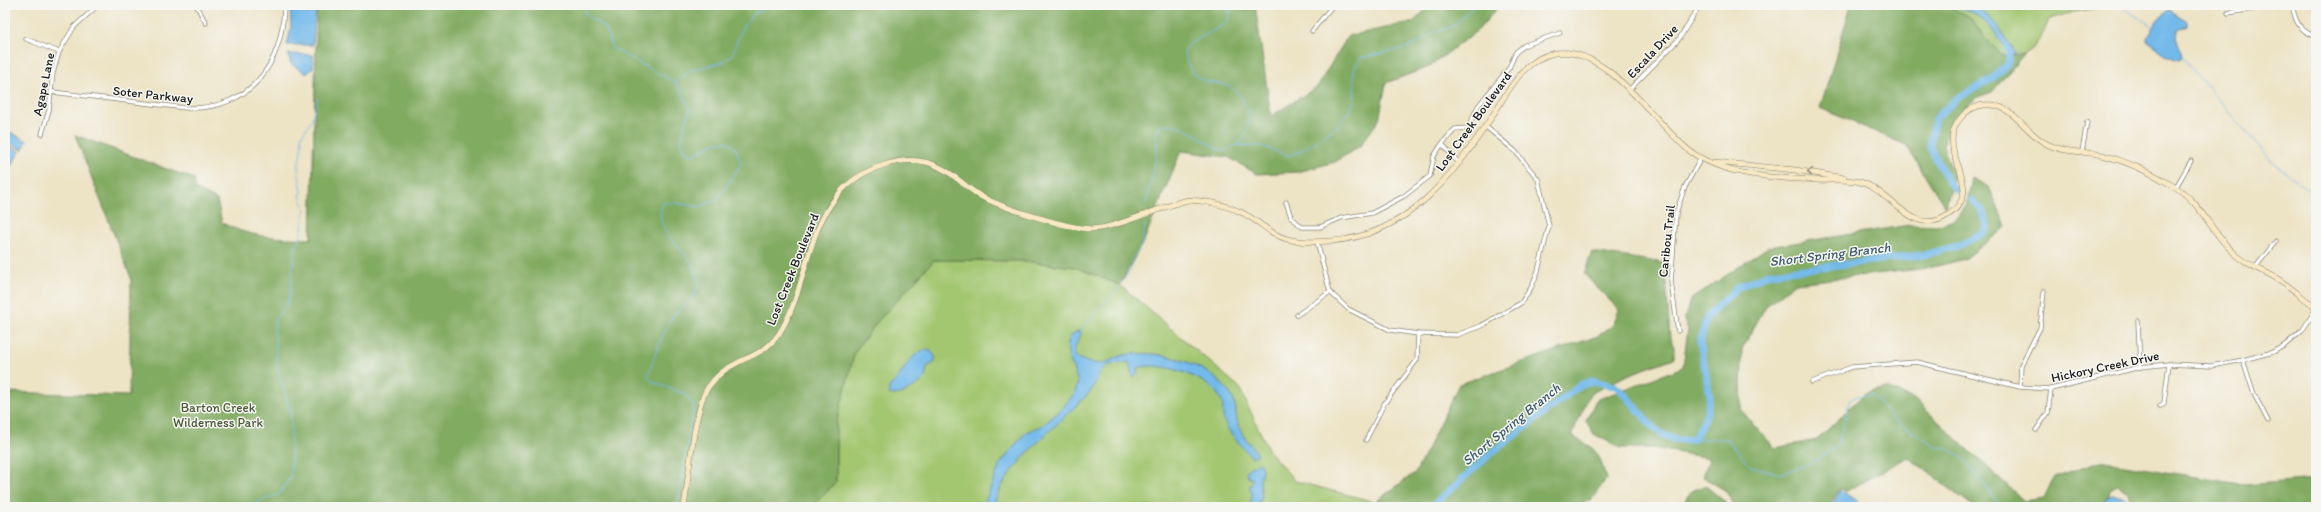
<svg xmlns="http://www.w3.org/2000/svg" width="2321" height="512" font-family="Itim,sans-serif">
	<style>
		.green { fill: #a3c66f; stroke: #607146 }
		.forest { fill: #82ab62; stroke: #4f643f }
		.water { fill: #73baea; stroke: #486b83 }
		.lines { fill: none; stroke-linecap: round; stroke-linejoin: round }
		.stream { stroke: #73baea; stroke-width: 1 }
		.river { stroke: #73baea; stroke-width: 7 }
		.street-casing { stroke: #848070; stroke-width: 5 }
		.secondary-casing { stroke: #848070; stroke-width: 6 }
		.street { stroke: #fff; stroke-width: 3.5 }
		.secondary { stroke: #f8e8c3; stroke-width: 5 }
		.oneway { stroke: #958c78 }
		.labels { text-anchor: middle; stroke-width: 3; stroke-linejoin: round; paint-order: stroke }
		.street-label { font-size: 13px; fill: #1c1c1c; stroke: #f6f6f2 }
		.park-label { font-size: 13px; fill: #4b5839; stroke: #f6f6f2 }
		.water-label { font-size: 14px; font-style: italic; fill: #3f5b6e; stroke: #f6f6f2 }
	</style>
	<rect width="100%" height="100%" fill="#f6f6f2"/>
	<filter id="ink" filterUnits="userSpaceOnUse"><feTurbulence type="fractalNoise" baseFrequency=".025" numOctaves="2"/><feDisplacementMap in="SourceGraphic" scale="8" xChannelSelector="R" yChannelSelector="G"/><feConvolveMatrix kernelMatrix="1 2 1 2 8 2 1 2 1" color-interpolation-filters="sRGB"/></filter>
	<filter id="wash" filterUnits="userSpaceOnUse"><feTurbulence type="fractalNoise" baseFrequency=".012" numOctaves="4" result="noise"/><feDisplacementMap in="SourceGraphic" scale="16" xChannelSelector="R" yChannelSelector="G"/><feGaussianBlur stdDeviation="0.9" result="paint"/><feColorMatrix in="noise" values="0 0 0 0 0 0 0 0 0 0 0 0 0 0 0 0 0 1.4 0 .05"/><feComposite in="paint" operator="in"/></filter>
	<g filter="url(#wash)">
		<rect width="100%" height="100%" fill="#ede3c5"/>
		<g class="green">
			<path d="M1946,5H2111C2090,10 2068,11 2049,20C2037,48 2034,54 2003,56L1985,38L1971,18Z"/>
			<polygon points="934,260 1023,261 1075,267 1120,285 1239,387 1269,451 1295,481 1375,502 1380,507 812,507 836,482 836,424 855,351 877,322"/>
		</g>
		<g class="forest">
			<path d="M317,5H1255L1271,116L1317,87L1348,36L1413,22L1430,5H1500L1478,30L1429,67L1386,83L1379,120L1360,146L1335,162L1298,172L1257,174L1228,157L1181,151L1145,238L1120,285L1075,267L1023,261L934,260L877,322L855,351L836,424V482L812,507H5V392L129,396L131,278L75,135L194,179L195,189L217,200L222,223C255,239 275,237 311,239Z"/>
			<polygon points="1851,5 1946,5 1971,18 1985,38 2003,56 2024,54 1992,92 1978,97 1952,118 1943,146 1955,178 1945,207 1906,145 1820,108"/>
			<polygon points="1972,178 1989,187 2006,227 1965,259 1929,268 1796,283 1766,306 1742,349 1741,410 1775,448 1817,440 1865,393 1886,388 1914,399 2024,501 2044,498 2054,477 2100,461 2245,485 2316,479 2316,507 2127,507 2130,500 2128,492 2118,486 2110,489 2109,495 2100,507 1974,507 1908,457 1846,491 1840,489 1828,507 1735,507 1726,491 1703,477 1709,458 1652,448 1620,448 1594,434 1586,421 1596,400 1683,367 1688,329 1684,321 1690,300 1768,247 1910,225 1936,226 1954,220 1967,203"/>
			<path d="M1592,252L1665,263L1670,339L1674,347V358L1625,376L1590,394L1571,436C1597,448 1599,452 1606,479L1593,498L1577,507H1380L1375,502L1416,472L1459,384L1598,336L1613,325L1619,310L1584,274Z"/>
			<polygon points="1706,486 1725,502 1728,507 1681,507 1691,491"/>
		</g>
		<g class="water">
			<polygon points="290,5 316,5 313,45 287,45 291,28"/>
			<path d="M1955,5C1959,5 1967,3 1971,5C1990,13 2006,36 2016,54H2009C2001,39 1987,21 1972,12C1966,10 1960,8 1955,5Z"/>
			<path d="M2168,10L2187,22V26L2177,30C2174,48 2181,46 2182,58L2179,60L2165,55L2146,39L2158,19Z"/>
			<polygon points="288,54 313,55 313,68 307,74 291,64"/>
			<polygon points="10,132 27,141 22,150 5,140"/>
			<polygon points="5,142 20,152 5,174"/>
			<path d="M1080,330L1081,334L1075,348V356C1083,362 1097,366 1107,362C1112,360 1118,356 1124,355C1160,349 1206,362 1229,392C1238,403 1234,414 1239,426C1242,436 1252,446 1258,454L1252,457C1244,448 1226,431 1224,420C1221,411 1225,404 1219,396C1207,377 1159,360 1138,368V373L1133,377L1129,362C1122,363 1111,363 1105,367C1097,374 1096,385 1089,393C1063,421 999,470 994,507H983L1000,464L1026,432L1043,425L1060,411L1074,394L1078,383C1075,368 1055,340 1080,330Z"/>
			<path d="M924,350H930L935,356V362L927,367L925,378C918,386 900,398 889,394V387C902,378 908,355 924,350Z"/>
			<polygon points="1260,463 1262,470 1260,480 1262,498 1256,507 1250,507 1252,495 1250,487 1253,479 1249,478 1246,472 1250,467"/>
			<polygon points="1840,491 1858,501 1854,507 1836,507 1832,505"/>
			<polygon points="2112,495 2124,497 2127,501 2118,507 2103,507 2106,498"/>
		</g>
		<g class="lines">
			<g class="stream">
				<polyline points="584,5 586,15 606,29 612,48 676,83"/>
				<polyline points="2120,5 2153,27"/>
				<polyline points="2181,56 2275,165 2316,194"/>
				<path d="M1236,145L1262,146L1288,156C1309,148 1348,125 1354,101C1357,84 1348,72 1361,58L1410,47L1435,32L1452,27L1475,5"/>
				<path d="M1146,204L1157,153L1156,133L1161,125C1186,121 1201,142 1223,151C1229,148 1237,146 1242,140C1256,122 1247,99 1230,87C1221,82 1208,84 1200,79C1191,73 1187,62 1184,53L1189,44L1227,23L1232,5"/>
				<polyline points="1081,330 1116,291 1131,269 1131,262 1142,245 1145,224"/>
				<polyline points="5,352 9,349"/>
				<polyline points="1694,439 1727,439 1750,466 1781,474 1818,460 1838,444 1850,400 1857,396 1871,394 1893,419 1937,447 1946,448 1965,460 2001,507"/>
				<polyline points="245,507 280,494 291,476 291,413 277,366 274,320 286,307 290,295 295,249 301,235 305,208 300,196 302,192 298,170 302,143 301,137 312,119 318,98"/>
				<path d="M677,507L694,405L685,394L651,381L648,375C654,359 663,331 672,318C681,306 698,300 698,282C697,251 649,236 663,203H676L699,207L717,200L741,164L736,149L729,142H716L693,155L685,151L681,141L690,107L676,83L689,71L723,62L732,55L743,26L753,14L764,9L789,5"/>
			</g>
			<g class="river">
				<polyline points="1956,190 1948,181 1930,147 1935,119 1956,99 1992,79 2007,65 2009,58 2007,45"/>
				<path d="M1619,389C1644,411 1655,447 1694,439L1706,417L1710,396L1700,342L1707,317L1738,287L1771,273L1923,255L1958,246L1984,233L1988,227L1982,210L1972,200"/>
				<polyline points="1431,507 1493,452 1582,384 1594,381 1614,386"/>
			</g>
		</g>
	</g>
	<g filter="url(#ink)">
		<g class="lines">
			<defs>
				<g id="street">
					<polyline points="196,5 206,23"/>
					<path d="M2292,5C2295,20 2299,32 2316,36"/>
					<polyline points="2228,13 2278,5"/>
					<polyline points="1312,31 1333,5"/>
					<polyline points="26,39 59,52"/>
					<polyline points="1630,89 1679,39 1700,5"/>
					<path d="M52,92L186,108C250,110 283,65 284,5"/>
					<polyline points="42,134 49,110 53,73 59,52 74,27 98,5"/>
					<polyline points="1442,144 1455,129 1468,128 1478,106 1509,68 1516,52 1525,45 1560,33"/>
					<polyline points="2082,152 2087,122"/>
					<polyline points="2176,187 2191,161"/>
					<polyline points="1286,202 1291,217 1302,227 1320,227 1341,218 1372,213 1404,196 1430,176 1434,156 1442,144 1459,163"/>
					<polyline points="1317,242 1330,292 1348,309 1390,330 1418,334 1457,335 1481,326 1521,303 1531,288 1538,271 1549,226 1538,179 1515,151 1485,126"/>
					<polyline points="2255,268 2276,241"/>
					<polyline points="1297,315 1330,292"/>
					<polyline points="2138,321 2140,367"/>
					<polyline points="1678,331 1671,282 1676,213 1685,187 1701,158"/>
					<polyline points="2243,360 2254,394 2268,421"/>
					<polyline points="1812,382 1852,367 1917,362 2020,387 2051,389 2140,367 2169,364 2211,366 2243,360 2273,352 2285,345 2302,331 2316,309"/>
					<polyline points="2020,387 2021,365 2040,328 2044,291"/>
					<polyline points="2160,406 2164,403 2169,364"/>
					<polyline points="2036,430 2048,413 2051,389"/>
					<polyline points="1366,440 1384,404 1417,360 1418,334"/>
				</g>
				<g id="secondary">
					<polyline points="1715,162 1795,170 1844,178"/>
					<path d="M684,507C689,475 692,430 702,400C705,389 713,380 721,373C744,355 767,357 783,327C806,286 806,234 837,196C859,168 908,150 941,168C957,176 968,190 984,198C1007,209 1066,228 1091,229C1115,229 1162,206 1188,200C1213,201 1236,207 1256,221C1266,228 1275,236 1287,239C1301,243 1317,242 1331,241C1407,236 1452,177 1491,118C1507,94 1522,59 1555,53C1608,45 1654,124 1691,152C1701,159 1713,164 1724,168C1748,176 1790,179 1817,180C1831,181 1846,178 1860,182C1891,190 1912,239 1948,215C1988,188 1937,155 1957,123C1962,115 1970,108 1979,106C2010,98 2023,131 2045,143C2063,153 2083,151 2102,155C2126,161 2154,174 2175,187C2202,203 2210,231 2232,251C2247,266 2264,270 2281,281C2293,289 2304,299 2316,307"/>
				</g>
			</defs>
			<use href="#street" class="street-casing"/>
			<use href="#secondary" class="secondary-casing"/>
			<use href="#street" class="street"/>
			<use href="#secondary" class="secondary"/>
		</g>
		<defs><path id="oneway-chevron" d="M-2-3.5L2.5 0L-2 3.5" fill="none" stroke-width="1.6" stroke-linecap="round" stroke-linejoin="round"/></defs>
		<use class="oneway" href="#oneway-chevron" transform="translate(1810 172) rotate(-172)"/>
	</g>
	<g class="labels">
		<g class="street-label">
			<text transform="translate(1652 51) rotate(-47)" y="5">Escala Drive</text>
			<text transform="translate(43 84) rotate(-78)" y="5">Agape Lane</text>
			<text transform="translate(153 94) rotate(6)" y="5">Soter Parkway</text>
			<text transform="translate(1473 121) rotate(-54)" y="5">Lost Creek Boulevard</text>
			<text transform="translate(1666 241) rotate(-84)" y="5">Caribou Trail</text>
			<text transform="translate(792 269) rotate(-68)" y="5">Lost Creek Boulevard</text>
			<text transform="translate(2105 366) rotate(-12)" y="5">Hickory Creek Drive</text>
		</g>
		<g class="park-label">
			<text x="218" y="412">Barton Creek<tspan x="218" dy="15">Wilderness Park</tspan></text>
		</g>
		<g class="water-label">
			<text transform="translate(1830 254) rotate(-7)" y="5">Short Spring Branch</text>
			<text transform="translate(1511 424) rotate(-39)" y="5">Short Spring Branch</text>
		</g>
	</g>
	<rect width="2321" height="512" fill="none" stroke="#f6f6f2" stroke-width="20"/>
</svg>
